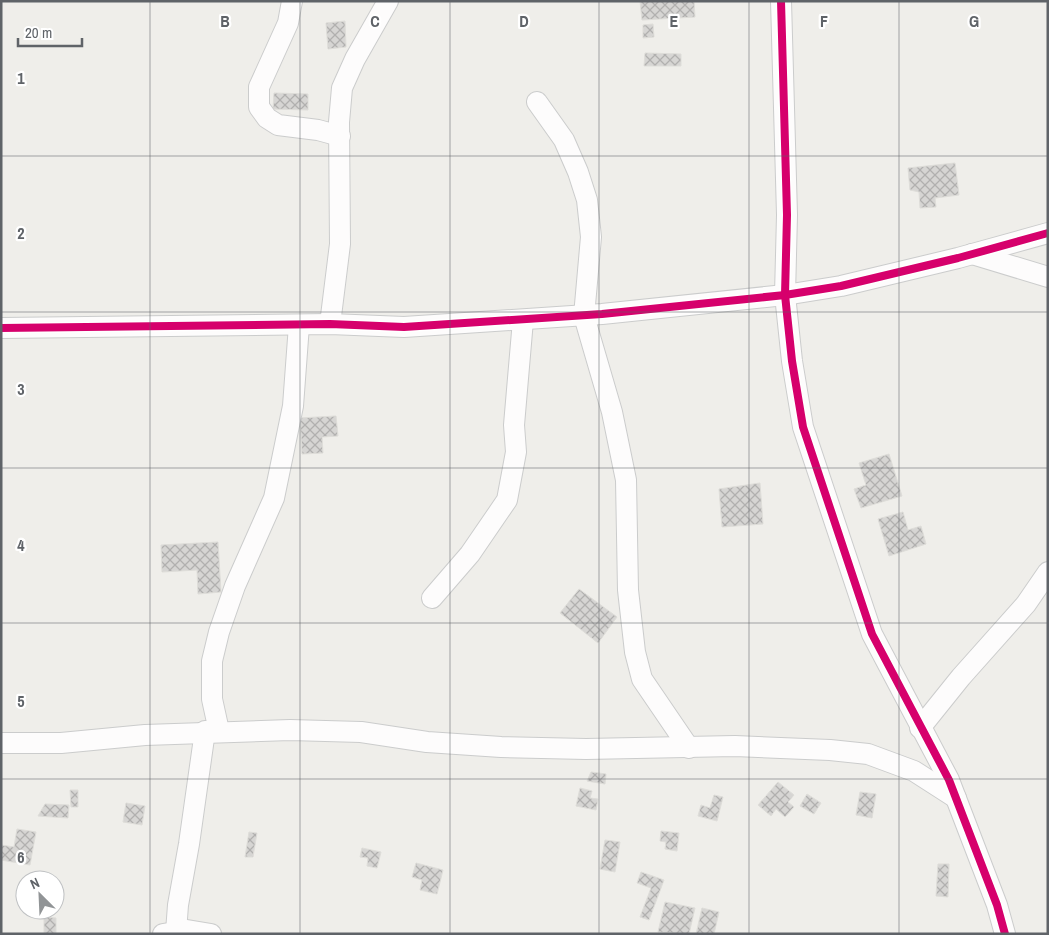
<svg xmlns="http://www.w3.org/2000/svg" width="1049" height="935" font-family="'Archivo Narrow',sans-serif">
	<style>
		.building { fill: url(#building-cross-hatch); stroke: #deddd9 }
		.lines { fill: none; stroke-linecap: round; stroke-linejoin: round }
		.street-casing { stroke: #cbcccc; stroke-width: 22 }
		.street { stroke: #fdfcfc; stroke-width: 20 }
		.cycleway-casing { stroke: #fff; stroke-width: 11 }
		.cycleway { stroke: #d6006c; stroke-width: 8 }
		.grid { fill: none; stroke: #5f6368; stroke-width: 1; stroke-opacity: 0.55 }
		.grid-label { font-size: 16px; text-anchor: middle; font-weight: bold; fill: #5f6368; stroke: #fff; stroke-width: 4.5; stroke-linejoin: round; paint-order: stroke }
	</style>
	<defs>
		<pattern id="building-cross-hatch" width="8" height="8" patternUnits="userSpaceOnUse" patternTransform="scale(1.25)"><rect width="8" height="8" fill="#d6d5d3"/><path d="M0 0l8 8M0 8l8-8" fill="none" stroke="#b1b0af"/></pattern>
	</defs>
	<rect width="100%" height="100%" fill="#efeeea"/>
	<g class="building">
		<polygon points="640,1 694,1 695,17 642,20"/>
		<polygon points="345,21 346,47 328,49 326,23"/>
		<polygon points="653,24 654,37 643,38 643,25"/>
		<polygon points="645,53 681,54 681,66 644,66"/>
		<polygon points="274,93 308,94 308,110 273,109"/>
		<polygon points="955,163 959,195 935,198 936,207 920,208 919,192 910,190 908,168"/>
		<polygon points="336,416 338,436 322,437 323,453 302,454 300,418"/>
		<polygon points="889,454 902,496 861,508 854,489 866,485 859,463"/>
		<polygon points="760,483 763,524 722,527 719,489"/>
		<polygon points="903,512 908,530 921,526 926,544 889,556 878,519"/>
		<polygon points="218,542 221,592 198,594 197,570 162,572 161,545"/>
		<polygon points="579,589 617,617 598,643 560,613"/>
		<polygon points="591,772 606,774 605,784 587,781"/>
		<polygon points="778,782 794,795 788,802 794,807 785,817 776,809 771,816 758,805"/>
		<polygon points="580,788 592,791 590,798 598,799 596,810 576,806"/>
		<polygon points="70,790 78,790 78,807 71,807"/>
		<polygon points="860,792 876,794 872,818 856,815"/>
		<polygon points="807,794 821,803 814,814 800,806"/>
		<polygon points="714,795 723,797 717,821 698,816 701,805 710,808"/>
		<polygon points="126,803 145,806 142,825 123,822"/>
		<polygon points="45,804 69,805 68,818 38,816"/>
		<polygon points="17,829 36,832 30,865 1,860 1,845 14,847"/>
		<polygon points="661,831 679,833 677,851 665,849 666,842 660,841"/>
		<polygon points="249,832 257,833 253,857 245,857"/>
		<polygon points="605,840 620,842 615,872 600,869"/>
		<polygon points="362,848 381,852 377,868 367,866 368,858 360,857"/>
		<polygon points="416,863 443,870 437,894 420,890 422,880 412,877"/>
		<polygon points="938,864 949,864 948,897 936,896"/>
		<polygon points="641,872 664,880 649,920 640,917 651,888 637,883"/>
		<polygon points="665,902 695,908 689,934 658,932"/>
		<polygon points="702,908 719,912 714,934 696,934"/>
		<polygon points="44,917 56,918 56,934 44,934"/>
	</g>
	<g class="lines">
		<defs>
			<g id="street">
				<polyline points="292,1 288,23 259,87 259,107 267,118 278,125 318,130 340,136"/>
				<polyline points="781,1 787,215 785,295 792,361 803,427 872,634 949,780 997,905 1005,934"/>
				<polyline points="537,102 564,140 578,172 587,200 591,237 584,316 612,412 626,480 628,590 635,652 642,679 689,748"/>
				<polyline points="972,254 1048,277"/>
				<polyline points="330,324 340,244 339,122 342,88 355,59 388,1"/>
				<polyline points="1,328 330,324 404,327 602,314 785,295 841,286 958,258 1048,233"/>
				<polyline points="432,598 470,554 507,500 516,452 514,425 523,320"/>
				<polyline points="920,728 961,677 1026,604 1048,572"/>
				<polyline points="219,731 212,699 212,661 219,632 235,586 274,498 293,406 299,325"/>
				<polyline points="1,743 61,743 145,735 290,730 361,732 427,742 501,747 586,749 735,746 830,750 868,754 914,771 956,798"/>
				<polyline points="176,932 178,905 189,844 205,731"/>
				<polyline points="163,934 187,930 211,934"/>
			</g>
		</defs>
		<use href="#street" class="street-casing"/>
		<use href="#street" class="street"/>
		<defs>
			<g id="cycleway">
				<polyline points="781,1 787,215 785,295 792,361 803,427 872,634 949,780 997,905 1005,934"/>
				<polyline points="1,328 330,324 404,327 602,314 785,295 841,286 958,258 1048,233"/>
			</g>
		</defs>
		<use href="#cycleway" class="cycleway-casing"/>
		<use href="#cycleway" class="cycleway"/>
	</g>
	<path class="grid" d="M150,1V934M300,1V934M450,1V934M599,1V934M749,1V934M899,1V934M1,156H1048M1,312H1048M1,468H1048M1,623H1048M1,779H1048"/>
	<g class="grid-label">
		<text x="225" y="27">B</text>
		<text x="375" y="27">C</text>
		<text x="524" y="27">D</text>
		<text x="674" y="27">E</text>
		<text x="824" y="27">F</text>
		<text x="974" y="27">G</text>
		<text x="21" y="84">1</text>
		<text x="21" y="239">2</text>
		<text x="21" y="395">3</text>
		<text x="21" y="551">4</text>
		<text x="21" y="707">5</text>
		<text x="21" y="863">6</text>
	</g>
	<rect width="1049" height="935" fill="none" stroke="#5f6368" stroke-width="5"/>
	<g transform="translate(40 895) rotate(336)"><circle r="24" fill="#ffffff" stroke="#bfc1c3"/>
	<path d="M0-4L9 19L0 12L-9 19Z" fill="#919496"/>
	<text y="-8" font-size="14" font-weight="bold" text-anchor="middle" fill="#5f6368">N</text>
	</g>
	<path d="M18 38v8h64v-8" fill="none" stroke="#5f6368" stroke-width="2.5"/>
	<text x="25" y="38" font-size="15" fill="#5f6368" stroke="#ffffff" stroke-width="4" paint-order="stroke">20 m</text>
</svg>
